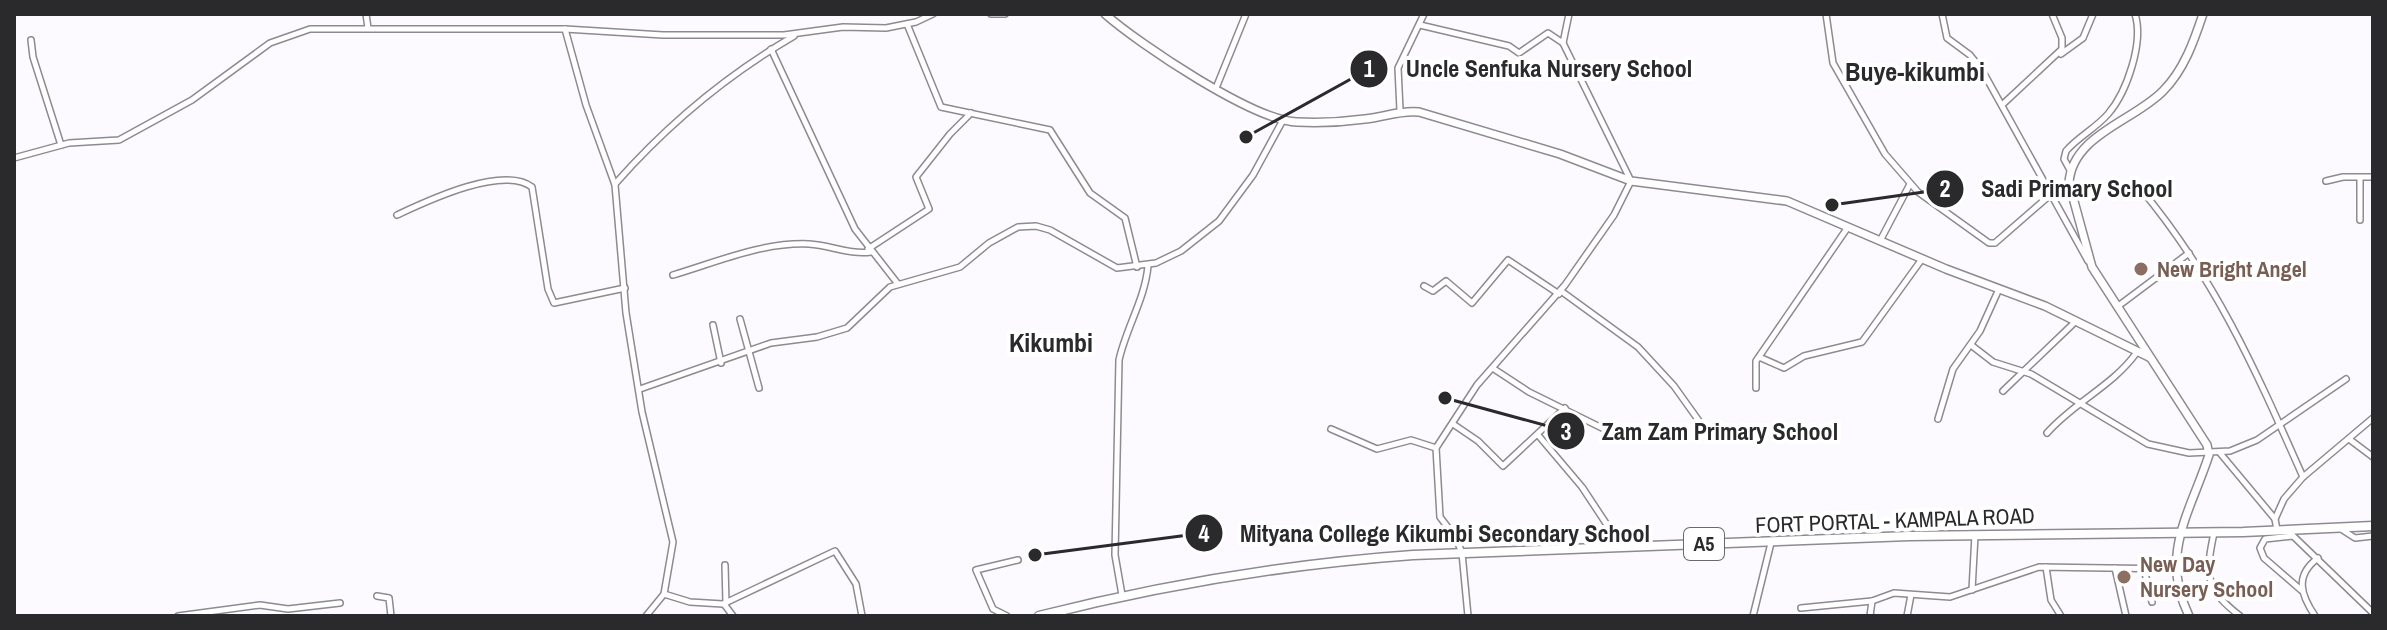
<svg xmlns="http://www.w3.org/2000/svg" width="2387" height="630" font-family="'Archivo Narrow',sans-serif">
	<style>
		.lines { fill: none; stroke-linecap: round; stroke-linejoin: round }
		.minor-casing { stroke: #8d8a91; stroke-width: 8 }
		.tertiary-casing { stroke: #8d8a91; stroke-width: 10 }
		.secondary-casing { stroke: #8d8a91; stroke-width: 10 }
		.primary-casing { stroke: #8d8a91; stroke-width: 11 }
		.minor { stroke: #fff; stroke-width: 5 }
		.tertiary { stroke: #fff; stroke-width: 7 }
		.secondary { stroke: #fff; stroke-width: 7 }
		.primary { stroke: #fff; stroke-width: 8 }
		.education-dot { fill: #8d6e63; stroke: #fff; stroke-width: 3 }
		.labels { text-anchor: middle; stroke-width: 8; stroke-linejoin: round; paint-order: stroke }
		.shield { fill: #fff; stroke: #6a696b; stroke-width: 2 }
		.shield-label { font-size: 20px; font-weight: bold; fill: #2a292c }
		.education-label { font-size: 22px; font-weight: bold; fill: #785e54; stroke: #fff; text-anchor: start }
		.street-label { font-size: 22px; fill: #2a292c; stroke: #fff }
		.quarter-label { font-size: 26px; font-weight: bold; fill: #2a292c; stroke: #fff }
		.leader { fill: none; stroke: #2a292c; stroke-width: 3 }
		.callout-dot { fill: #2a292c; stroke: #fff; stroke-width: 3 }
		.mark-label { font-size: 24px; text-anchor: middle; font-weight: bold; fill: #fff }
		.callout-label { font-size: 24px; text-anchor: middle; font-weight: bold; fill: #2a292c; stroke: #fff; stroke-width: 8; stroke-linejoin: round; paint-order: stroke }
	</style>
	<rect width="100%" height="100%" fill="#fcf9ff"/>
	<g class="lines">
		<defs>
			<g id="minor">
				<polyline points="366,14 368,28"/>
				<polyline points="991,14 1005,14"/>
				<polyline points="1826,14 1833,63 1885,154 1918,192 1989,243 1995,243 2049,196"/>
				<polyline points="1942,14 1947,38 1970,55 1982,70 2088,261"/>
				<polyline points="907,24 941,107 1050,130 1090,193 1125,218 1137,267"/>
				<polyline points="1420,25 1509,46 1519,53 1548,33 1563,43"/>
				<polyline points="565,29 586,105 615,185 626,313 642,412 673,542 664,594 646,616"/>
				<polyline points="31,40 33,57 61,145"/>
				<polyline points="771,49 855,229 898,284"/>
				<polyline points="2061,54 2083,38 2093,14"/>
				<polyline points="1216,88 1246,14"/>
				<polyline points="2002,105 2062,49 2062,38 2052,14"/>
				<polyline points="1400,110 1398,68 1424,14"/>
				<polyline points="14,158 69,143 119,140 192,100 270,43 310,29 565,29 663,35 784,35 843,27 886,28 916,22 933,14"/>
				<path d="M2070,170L2064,159L2066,151C2078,137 2096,128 2108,114C2127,92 2144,42 2135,14"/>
				<polyline points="2360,178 2360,220"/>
				<polyline points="2326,181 2343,177 2373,177"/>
				<path d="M615,184C667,125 727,75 794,36"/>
				<path d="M2140,188C2216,279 2256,371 2303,477"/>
				<path d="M397,215C427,201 502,165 532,187L548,289L554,303L625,288"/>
				<polyline points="1881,239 1910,184"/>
				<polyline points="868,249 929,209 916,177 950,134 971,113"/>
				<path d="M673,275C717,262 762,242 809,244C830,245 849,255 871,252"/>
				<polyline points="1424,286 1433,291 1446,281 1472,303 1508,260 1559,294"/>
				<polyline points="1561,291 1638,347 1674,386 1704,428"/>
				<polyline points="2117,307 2189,253"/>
				<polyline points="740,319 759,388"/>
				<polyline points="713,325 721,363"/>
				<polyline points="1971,345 1993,362 2031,374 2148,444 2189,453 2230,451 2257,440 2346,379"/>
				<polyline points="1759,357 1784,368 1804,356 1862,342 1922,259"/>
				<polyline points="1494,369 1529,392 1604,429"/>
				<polyline points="1756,388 1756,361 1848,227"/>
				<polyline points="640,389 771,343 817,337 847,328 890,287 960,267 989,243 1018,227 1036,226 1050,230 1117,268 1156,263 1181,251 1219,221 1253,175 1283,120"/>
				<polyline points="2003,391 2074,323"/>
				<polyline points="1938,419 1953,369 1980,331 1999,289"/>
				<polyline points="1453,424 1478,441 1503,466 1565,408"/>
				<polyline points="1331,429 1377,449 1411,440 1436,448"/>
				<path d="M2047,433C2074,402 2113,386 2137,352"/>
				<polyline points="1538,435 1582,487 1621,546"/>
				<polyline points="2349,439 2373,457"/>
				<polyline points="2220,453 2275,519 2277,530"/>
				<polyline points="2275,519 2284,499 2303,477 2373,418"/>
				<polyline points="2341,529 2355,538 2373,536"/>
				<polyline points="2288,531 2373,613"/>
				<path d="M2214,533C2205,575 2205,589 2240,616"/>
				<polyline points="2293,536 2265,539 2260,548 2264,558 2301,590"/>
				<polyline points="725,565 726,603"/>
				<polyline points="2046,567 2051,600 2061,616"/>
				<polyline points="2115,568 2126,616"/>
				<polyline points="2144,569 2152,602"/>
				<polyline points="1972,590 1975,535"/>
				<polyline points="664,594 690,602 723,604 835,551 856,584 862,616"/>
				<path d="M1122,595L1115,555L1119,360C1126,328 1145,299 1148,266"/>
				<polyline points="377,596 389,598 391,616"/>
				<polyline points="724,604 733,616"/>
				<polyline points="1801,608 1872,601"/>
				<polyline points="178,616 260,605 288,609 340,603"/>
				<polyline points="1007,616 993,609 976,570 1018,560"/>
				<polyline points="1468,616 1462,553 1456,538 1440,517 1436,448 1477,385 1565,285 1614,215 1631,181 1563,43 1569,14"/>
				<polyline points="1753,616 1771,543"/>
				<polyline points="1870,616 1872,601 1894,593 1950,597 2039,567 2175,569"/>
				<polyline points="1907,616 1911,595"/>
				<path d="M2315,616C2301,595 2294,576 2318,558"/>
			</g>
			<path id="tertiary" d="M1105,14C1139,44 1254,121 1297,122C1319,123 1343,122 1365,119C1385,117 1399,110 1419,112L1560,154L1631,181L1787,201L1946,269L2045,306L2149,357"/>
			<path id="secondary" d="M2189,616C2159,554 2190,513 2209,455L2207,445L2092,267L2069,183C2072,135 2134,121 2163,91C2184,70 2194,41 2203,14"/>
			<path id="primary" d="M1039,616C1162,585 1287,564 1413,555L1909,536L2243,532L2373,526"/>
		</defs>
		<use href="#minor" class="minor-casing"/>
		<use href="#tertiary" class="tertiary-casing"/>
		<use href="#secondary" class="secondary-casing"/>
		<use href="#primary" class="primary-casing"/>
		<use href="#minor" class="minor"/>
		<use href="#tertiary" class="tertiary"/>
		<use href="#secondary" class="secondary"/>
		<use href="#primary" class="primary"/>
	</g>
	<g class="education-dot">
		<circle cx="2141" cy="269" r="8"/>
		<circle cx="2124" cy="577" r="8"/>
	</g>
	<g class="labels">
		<rect class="shield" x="1684" y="528" width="40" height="32" rx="6"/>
		<g class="shield-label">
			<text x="1704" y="551">A5</text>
		</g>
		<g class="education-label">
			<text x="2157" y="277">New Bright Angel</text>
			<text x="2140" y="572">New Day<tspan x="2140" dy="25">Nursery School</tspan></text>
		</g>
		<g class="street-label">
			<text transform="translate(1895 520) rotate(-2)" y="8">FORT PORTAL - KAMPALA ROAD</text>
		</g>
		<g class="quarter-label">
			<text x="1915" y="81">Buye-kikumbi</text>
			<text x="1051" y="352">Kikumbi</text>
		</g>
	</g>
	<path class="leader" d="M1246 137L1369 69M1832 205L1945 189M1445 398L1566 431M1035 555L1204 533"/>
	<g class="callout-dot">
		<circle cx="1246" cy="137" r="8"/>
		<circle cx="1832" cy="205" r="8"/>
		<circle cx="1445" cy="398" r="8"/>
		<circle cx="1035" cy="555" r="8"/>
		<circle cx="1369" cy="69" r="20"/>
		<circle cx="1945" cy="189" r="20"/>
		<circle cx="1566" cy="431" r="20"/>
		<circle cx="1204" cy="533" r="20"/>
	</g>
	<g class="mark-label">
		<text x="1369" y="77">1</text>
		<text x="1945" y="197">2</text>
		<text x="1566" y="440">3</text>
		<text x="1204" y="542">4</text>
	</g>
	<g class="callout-label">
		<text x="1549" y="77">Uncle Senfuka Nursery School</text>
		<text x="2077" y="197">Sadi Primary School</text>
		<text x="1720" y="440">Zam Zam Primary School</text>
		<text x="1445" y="542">Mityana College Kikumbi Secondary School</text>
	</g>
	<rect width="2387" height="630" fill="none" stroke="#2a292c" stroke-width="32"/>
</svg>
